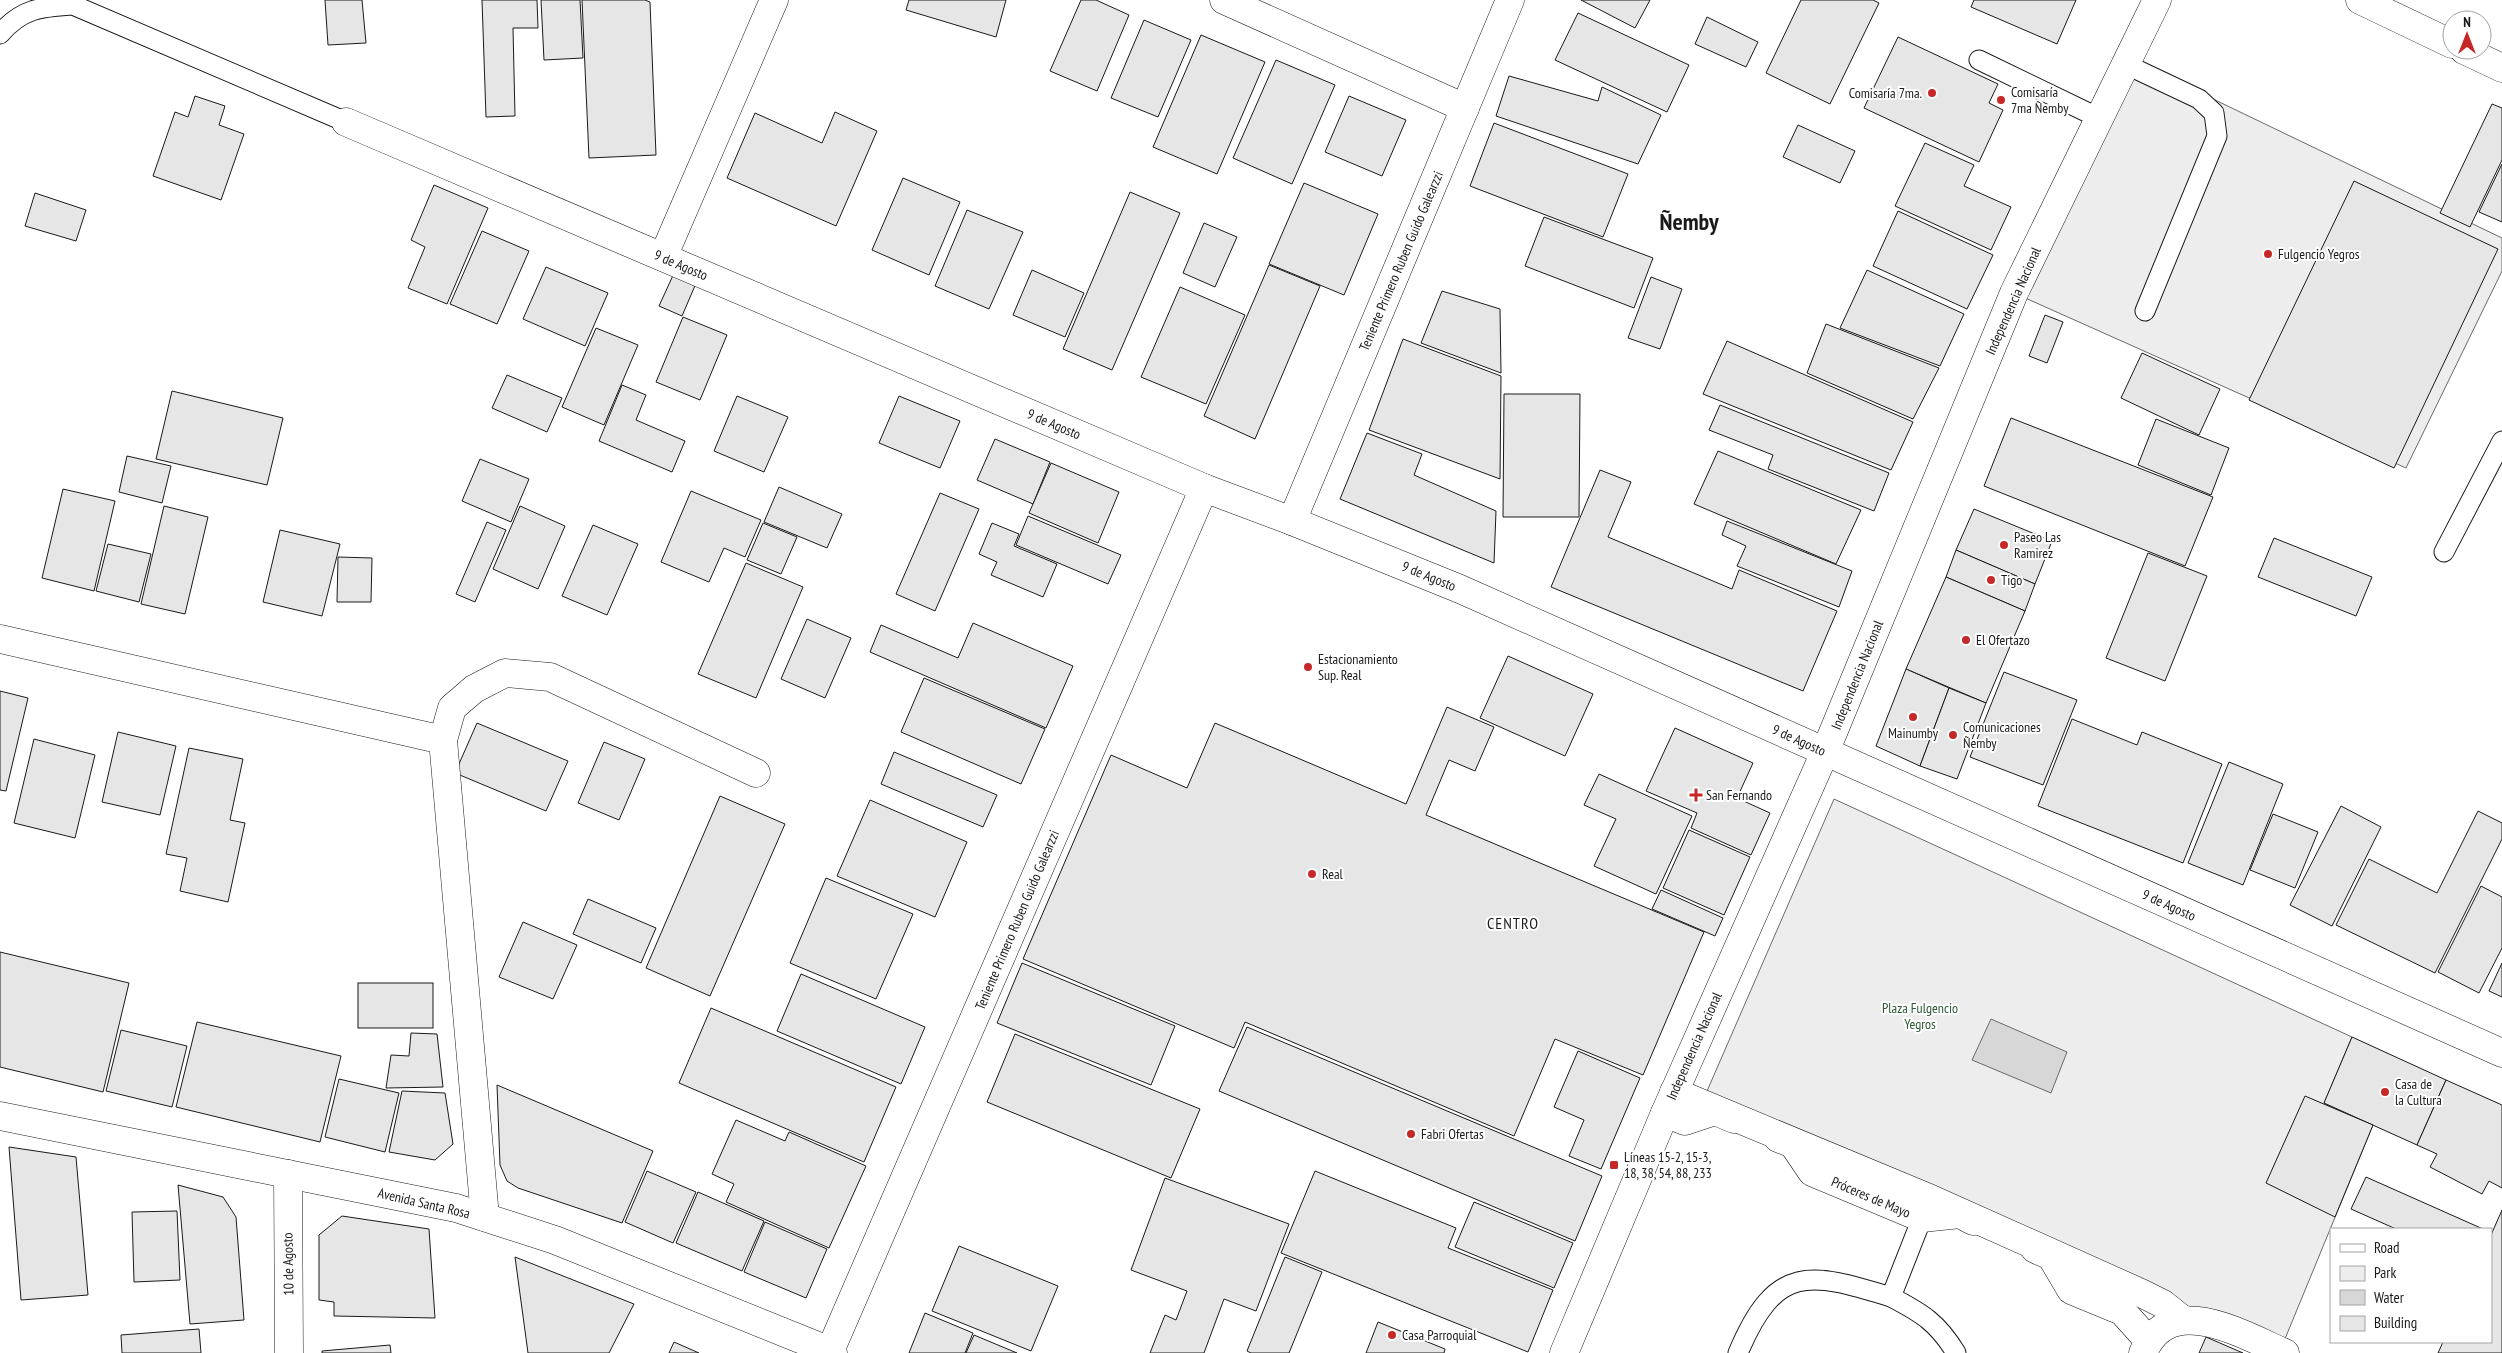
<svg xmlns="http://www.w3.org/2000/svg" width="2502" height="1353" font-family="'PT Sans Narrow',sans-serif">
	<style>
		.green { fill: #ededed; stroke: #6a6a6a }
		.water { fill: #d7d7d7; stroke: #6a6a6a }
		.building { fill: #e6e6e6; stroke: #1a1a1a }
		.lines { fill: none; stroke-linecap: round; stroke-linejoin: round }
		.service-casing { stroke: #1a1a1a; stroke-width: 21 }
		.pedestrian-casing { stroke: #1a1a1a; stroke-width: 29 }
		.minor-casing { stroke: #1a1a1a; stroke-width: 29 }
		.tertiary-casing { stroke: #1a1a1a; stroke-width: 29 }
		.secondary-casing { stroke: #1a1a1a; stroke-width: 29 }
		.service { stroke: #fff; stroke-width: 19 }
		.pedestrian { stroke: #fff; stroke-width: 28 }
		.minor { stroke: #fff; stroke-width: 28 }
		.tertiary { stroke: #fff; stroke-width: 28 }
		.secondary { stroke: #fff; stroke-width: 28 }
		.poi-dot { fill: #c62828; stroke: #fff; stroke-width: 2 }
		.labels { text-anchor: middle; stroke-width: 4; stroke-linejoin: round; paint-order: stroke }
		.poi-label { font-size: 14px; fill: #1a1a1a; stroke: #fff; text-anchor: start }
		.street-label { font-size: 14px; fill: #1a1a1a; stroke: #fff }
		.park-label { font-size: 14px; fill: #2b5a34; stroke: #fff }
		.quarter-label { font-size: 16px; letter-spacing: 1px; fill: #1a1a1a; stroke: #fff }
		.town-label { font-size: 24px; font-weight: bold; fill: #1a1a1a; stroke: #fff }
	</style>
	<rect width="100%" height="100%" fill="#fff"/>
	<g class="green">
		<polygon points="2134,61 2502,238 2502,271 2406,468 2014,293"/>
		<polygon points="1834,799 2352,1037 2324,1103 2373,1125 2280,1351 1704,1098"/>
	</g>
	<polygon class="water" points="1991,1019 2067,1052 2051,1093 1972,1060"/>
	<g class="building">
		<polygon points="325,0 362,0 366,43 328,45"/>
		<polygon points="482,0 537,0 538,28 513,28 515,116 486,117"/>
		<polygon points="541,0 580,0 583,58 544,60"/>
		<polygon points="582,0 645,0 650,2 656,155 589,158"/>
		<polygon points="909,0 1006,0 996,37 906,10"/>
		<polygon points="1081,0 1096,0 1129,15 1097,91 1050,71"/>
		<polygon points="1581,0 1650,0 1635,28"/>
		<polygon points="1801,0 1873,0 1879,3 1830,104 1766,73"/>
		<polygon points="1974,0 2076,0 2057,44 1971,7"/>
		<polygon points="1578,13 1689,65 1667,112 1555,60"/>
		<polygon points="1707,17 1758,42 1746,67 1695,44"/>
		<polygon points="1144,20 1191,40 1158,117 1111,98"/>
		<polygon points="1201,35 1265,62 1217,174 1153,147"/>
		<polygon points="1898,37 1998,84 1989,103 2003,110 1979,162 1864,108"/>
		<polygon points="1276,60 1335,85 1292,184 1233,158"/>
		<polygon points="1509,76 1598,101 1602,87 1661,115 1638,164 1496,116"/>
		<polygon points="195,96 225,106 219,125 244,134 221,200 153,176 175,112 188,117"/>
		<polygon points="1349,96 1406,120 1382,176 1325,152"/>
		<polygon points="2492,104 2502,108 2502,160 2470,227 2440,213"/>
		<polygon points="835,112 877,131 836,226 727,178 755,113 822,143"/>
		<polygon points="1494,123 1628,174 1603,237 1470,186"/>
		<polygon points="1798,125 1855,151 1840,183 1783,157"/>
		<polygon points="1925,143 1974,165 1964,186 2011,207 1991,250 1895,206"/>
		<polygon points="2502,164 2502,222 2479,212"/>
		<polygon points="903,178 960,202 929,275 872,250"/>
		<polygon points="2354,181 2498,249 2394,468 2249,400"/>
		<polygon points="1304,183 1378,214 1344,295 1269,264"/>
		<polygon points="434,185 488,208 447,304 408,288 425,247 411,240"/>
		<polygon points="1130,192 1180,213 1112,370 1063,349"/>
		<polygon points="35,193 86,210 76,241 25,226"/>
		<polygon points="967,210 1023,232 989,309 935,286"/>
		<polygon points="1898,211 1993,255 1967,309 1873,266"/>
		<polygon points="1544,217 1653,258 1634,308 1525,266"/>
		<polygon points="1204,223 1237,237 1215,287 1183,273"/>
		<polygon points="482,231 529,251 497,324 450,304"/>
		<polygon points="1269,265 1320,286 1255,439 1204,416"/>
		<polygon points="546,267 608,293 585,346 523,319"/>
		<polygon points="1032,270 1084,293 1065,337 1013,315"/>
		<polygon points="1867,270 1964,314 1940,366 1840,328"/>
		<polygon points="675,271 697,281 682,316 659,306"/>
		<polygon points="1651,277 1682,289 1660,349 1628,338"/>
		<polygon points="1180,287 1245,315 1206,404 1141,377"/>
		<polygon points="1442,291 1500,309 1501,373 1421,343"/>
		<polygon points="2045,315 2063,322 2047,363 2029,356"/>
		<polygon points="683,317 727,335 700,400 656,382"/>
		<polygon points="1826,324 1939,368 1913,419 1807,373"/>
		<polygon points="596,328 638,345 604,425 562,407"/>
		<polygon points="1403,339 1501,376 1500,479 1369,430"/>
		<polygon points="1727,341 1913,422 1891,470 1703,394"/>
		<polygon points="2142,353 2220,389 2199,435 2121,398"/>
		<polygon points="507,375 562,398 547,432 492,408"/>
		<polygon points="622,385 646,395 636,420 685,441 672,472 599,441"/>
		<polygon points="172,391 283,418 267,485 156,459"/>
		<polygon points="1504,394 1580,394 1579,517 1503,517"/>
		<polygon points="737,396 788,417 764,472 714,451"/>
		<polygon points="899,396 960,421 940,468 879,443"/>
		<polygon points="1720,405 1889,473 1874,511 1768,469 1773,455 1709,430"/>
		<polygon points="2011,418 2213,497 2185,566 1984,486"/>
		<polygon points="2156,419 2229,448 2211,495 2138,465"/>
		<polygon points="1367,433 1422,454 1414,475 1496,511 1494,563 1340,499"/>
		<polygon points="995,439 1050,462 1033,504 977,480"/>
		<polygon points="1718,451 1861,510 1836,564 1694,504"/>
		<polygon points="127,456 171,466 162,503 119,492"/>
		<polygon points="480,459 529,479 511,522 462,501"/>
		<polygon points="1051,463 1119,492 1098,543 1029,513"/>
		<polygon points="1600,470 1631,482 1608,537 1732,589 1739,570 1837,611 1803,691 1551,587"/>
		<polygon points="779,487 842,514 827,548 764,522"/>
		<polygon points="63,489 115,501 94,591 42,578"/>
		<polygon points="691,491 761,520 745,557 724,548 709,582 661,562"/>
		<polygon points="940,493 979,509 935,611 896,594"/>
		<polygon points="164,506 208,517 185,614 141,604"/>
		<polygon points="520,506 565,526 538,589 493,569"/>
		<polygon points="1974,509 2052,541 2035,584 1956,550"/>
		<polygon points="1028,516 1121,555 1108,584 1016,545"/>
		<polygon points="1727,521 1852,571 1839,607 1737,566 1746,546 1722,535"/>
		<polygon points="487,522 506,530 475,602 456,594"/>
		<polygon points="763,523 797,537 781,574 747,560"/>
		<polygon points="992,523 1019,534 1014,546 1057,564 1043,597 991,575 997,562 979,554"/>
		<polygon points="593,525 638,544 607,615 562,596"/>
		<polygon points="280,530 340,544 322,616 263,602"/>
		<polygon points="2274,538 2372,577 2356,616 2258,577"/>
		<polygon points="108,544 151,554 139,602 96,591"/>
		<polygon points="1956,550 2035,584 2025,611 1946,577"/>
		<polygon points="2148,553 2207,576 2165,681 2106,658"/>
		<polygon points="338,557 372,558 371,602 337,602"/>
		<polygon points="746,563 803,587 756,698 698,674"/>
		<polygon points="1946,577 2025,611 1986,703 1906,669"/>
		<polygon points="807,619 851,638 825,698 781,679"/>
		<polygon points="973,623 1073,666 1046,728 870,652 881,625 958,658"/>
		<polygon points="1508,656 1593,694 1565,756 1480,718"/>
		<polygon points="1906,669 1949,688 1920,766 1876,746"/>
		<polygon points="2004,672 2077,700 2043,785 1970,757"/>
		<polygon points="924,678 1045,729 1021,784 901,732"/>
		<polygon points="1949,688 1986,703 1957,779 1920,766"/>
		<polygon points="0,691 28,698 6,791 0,790"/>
		<polygon points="1447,707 1494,727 1475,771 1449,760 1426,815 1704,932 1643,1075 1555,1039 1514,1136 1245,1022 1234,1048 1023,959 1111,755 1187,788 1215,723 1406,804"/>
		<polygon points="2072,719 2137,745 2142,732 2222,764 2183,863 2038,806"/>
		<polygon points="477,723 568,761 546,811 455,773"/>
		<polygon points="1675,728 1753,763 1737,798 1770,813 1751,855 1691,828 1697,813 1646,791"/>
		<polygon points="118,732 176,746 160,815 102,802"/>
		<polygon points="34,739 95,755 75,838 14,823"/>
		<polygon points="604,742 645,759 619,820 578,803"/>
		<polygon points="189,748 243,759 230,820 245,823 228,902 180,891 187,858 166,854"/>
		<polygon points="894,752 997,795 983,827 881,784"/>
		<polygon points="2229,762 2283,784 2243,885 2188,863"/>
		<polygon points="1599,774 1692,816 1656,894 1594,866 1616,819 1584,805"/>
		<polygon points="720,796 785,824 710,996 646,968"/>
		<polygon points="870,800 967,842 935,917 837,876"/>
		<polygon points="2341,806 2381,827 2332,926 2290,905"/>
		<polygon points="2478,811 2502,823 2502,839 2435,973 2336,925 2369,859 2437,893"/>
		<polygon points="2273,814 2318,832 2295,888 2250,870"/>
		<polygon points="1689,830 1750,857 1724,915 1663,888"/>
		<polygon points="826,878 913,914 876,999 790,963"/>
		<polygon points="2481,886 2502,897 2502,948 2479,993 2438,972"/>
		<polygon points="1661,890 1723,918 1715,936 1652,909"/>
		<polygon points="588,899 656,928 641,963 573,934"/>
		<polygon points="523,922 577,945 553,999 499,977"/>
		<polygon points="0,952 129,983 103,1092 0,1067"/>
		<polygon points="1022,963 1175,1026 1151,1085 997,1023"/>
		<polygon points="2502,963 2502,997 2489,991"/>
		<polygon points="801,974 925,1027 901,1084 777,1031"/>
		<rect x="358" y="983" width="75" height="45"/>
		<polygon points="711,1008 896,1087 864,1162 679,1083"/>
		<polygon points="197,1022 341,1056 320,1142 176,1107"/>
		<polygon points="1247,1027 1602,1176 1575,1241 1219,1091"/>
		<polygon points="121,1030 187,1046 172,1107 106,1091"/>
		<polygon points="411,1033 437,1034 443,1087 386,1088 391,1055 409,1056"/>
		<polygon points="1015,1034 1200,1109 1171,1178 987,1102"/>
		<polygon points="2352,1037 2446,1080 2417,1145 2324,1103"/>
		<polygon points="1578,1051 1640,1078 1601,1169 1569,1156 1584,1120 1554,1107"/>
		<polygon points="339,1079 399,1093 385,1152 325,1137"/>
		<polygon points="2446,1080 2502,1105 2502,1188 2489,1181 2482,1194 2430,1167 2437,1154 2417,1145"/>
		<polygon points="497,1085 653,1151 622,1223 518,1188 507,1181 500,1165"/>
		<polygon points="402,1091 445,1093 453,1144 435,1160 389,1152"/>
		<polygon points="2305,1096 2373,1125 2335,1217 2266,1183"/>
		<polygon points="736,1120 785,1141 789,1132 866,1166 829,1248 726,1202 734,1184 712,1174"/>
		<polygon points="9,1147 76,1157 88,1295 21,1300"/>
		<polygon points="647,1171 696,1192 673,1243 625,1222"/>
		<polygon points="1315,1171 1456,1228 1448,1248 1553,1290 1528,1352 1281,1253"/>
		<polygon points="2366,1177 2483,1229 2396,1229 2351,1209"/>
		<polygon points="1165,1178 1289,1224 1256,1311 1224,1299 1204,1353 1150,1353 1165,1315 1176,1320 1187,1291 1131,1270"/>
		<polygon points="178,1185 223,1197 236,1217 244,1320 190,1324"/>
		<polygon points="698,1192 764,1221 742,1271 676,1243"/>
		<polygon points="1474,1202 1573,1243 1554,1288 1455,1247"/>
		<polygon points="2502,1210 2502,1353 2438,1353 2443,1342 2491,1342 2491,1235"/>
		<polygon points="177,1211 180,1280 134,1282 132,1212"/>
		<polygon points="342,1216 429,1229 435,1318 334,1316 334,1302 319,1300 319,1235"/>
		<polygon points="765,1222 827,1249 806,1298 744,1272"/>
		<polygon points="959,1246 1058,1286 1031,1351 932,1311"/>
		<polygon points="515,1257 634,1304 609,1353 528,1353"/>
		<polygon points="1285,1257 1322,1272 1289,1353 1251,1353 1247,1351"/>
		<polygon points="925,1313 973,1333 965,1353 909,1353"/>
		<polygon points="1378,1322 1445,1349 1444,1353 1366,1353"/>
		<polygon points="199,1329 201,1353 122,1353 121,1335"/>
		<polygon points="974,1335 1017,1353 966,1353"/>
		<polygon points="2206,1337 2243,1353 2199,1353"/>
		<polygon points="674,1342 699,1353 669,1353"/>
		<polygon points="390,1345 391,1353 322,1353 322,1351"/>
	</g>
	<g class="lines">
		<defs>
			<g id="service">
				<path d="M0,34C22,8 42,7 73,5L346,122"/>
				<polyline points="1979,60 2099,118"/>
				<polyline points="2125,64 2199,99 2214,113 2217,136 2145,311"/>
				<polyline points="2444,552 2502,441"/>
				<path d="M1891,1297C1922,1313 1938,1323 1956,1353"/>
				<path d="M1738,1353C1776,1263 1809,1272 1891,1297L1922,1218"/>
			</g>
			<g id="pedestrian">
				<polyline points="1665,1113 1685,1121 1715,1111 1734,1119"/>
				<polyline points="1778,1138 1793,1144 1812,1172 1922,1218 1960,1214 1973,1221"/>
				<polyline points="2035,1249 2051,1256 2071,1290 2122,1311 2148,1340"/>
			</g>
			<g id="minor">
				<polyline points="1224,0 1465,108"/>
				<polyline points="2360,0 2452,44"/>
				<polyline points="2464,50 2502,68"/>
				<polyline points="346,122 1204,488"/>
				<polyline points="663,257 774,0"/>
				<polyline points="0,639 443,740"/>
				<polyline points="1674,1092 1931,1199 2141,1293 2163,1304 2183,1320"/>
				<polyline points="485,1217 443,740 452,708 474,689 505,673 550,677 756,773"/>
				<path d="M2143,1353C2169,1290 2243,1335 2285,1353"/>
			</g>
			<g id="tertiary">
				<polyline points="1292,521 1510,0"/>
				<polyline points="288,1174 289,1353"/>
				<polyline points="833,1353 830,1351 1204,488 1292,521 1460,589 2502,1053"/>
				<polyline points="1564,1353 1665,1113 1825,752 2014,293 2157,0"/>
			</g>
			<polyline id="secondary" points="0,1116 456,1208 555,1240 830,1351"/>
		</defs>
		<use href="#service" class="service-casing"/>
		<use href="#pedestrian" class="pedestrian-casing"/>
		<use href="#minor" class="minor-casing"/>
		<use href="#tertiary" class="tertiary-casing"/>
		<use href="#secondary" class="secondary-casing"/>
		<use href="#service" class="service"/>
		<use href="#pedestrian" class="pedestrian"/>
		<use href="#minor" class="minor"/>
		<use href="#tertiary" class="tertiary"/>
		<use href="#secondary" class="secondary"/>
	</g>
	<g class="poi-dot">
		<circle cx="1932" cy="93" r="5"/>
		<circle cx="2001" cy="100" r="5"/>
		<circle cx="2268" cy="254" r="5"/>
		<circle cx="2004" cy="545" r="5"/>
		<circle cx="1991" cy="580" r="5"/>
		<circle cx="1966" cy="640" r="5"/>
		<circle cx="1308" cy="667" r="5"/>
		<circle cx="1913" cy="717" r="5"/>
		<circle cx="1953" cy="735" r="5"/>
		<path d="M1693.5 787.5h5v5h5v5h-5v5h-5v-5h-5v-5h5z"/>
		<circle cx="1312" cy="874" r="5"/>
		<circle cx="2385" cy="1092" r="5"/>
		<circle cx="1411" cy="1134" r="5"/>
		<rect x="1609" y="1160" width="10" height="10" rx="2.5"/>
		<circle cx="1392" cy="1335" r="5"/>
	</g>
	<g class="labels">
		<g class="poi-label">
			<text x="2011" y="97">Comisaría<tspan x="2011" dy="16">7ma Ñemby</tspan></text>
			<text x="1922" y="98" text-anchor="end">Comisaría 7ma.</text>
			<text x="2278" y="259">Fulgencio Yegros</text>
			<text x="2014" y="542">Paseo Las<tspan x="2014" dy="16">Ramirez</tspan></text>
			<text x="2001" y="585">Tigo</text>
			<text x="1976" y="645">El Ofertazo</text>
			<text x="1318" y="664">Estacionamiento<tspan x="1318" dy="16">Sup. Real</tspan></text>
			<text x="1963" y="732">Comunicaciones<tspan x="1963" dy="16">Ñemby</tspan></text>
			<text x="1913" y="738" text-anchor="middle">Mainumby</text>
			<text x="1706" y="800">San Fernando</text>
			<text x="1322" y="879">Real</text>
			<text x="2395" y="1089">Casa de<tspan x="2395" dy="16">la Cultura</tspan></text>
			<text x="1421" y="1139">Fabri Ofertas</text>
			<text x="1624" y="1162">Líneas 15-2, 15-3,<tspan x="1624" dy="16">18, 38, 54, 88, 233</tspan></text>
			<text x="1402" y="1340">Casa Parroquial</text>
		</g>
		<g class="street-label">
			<text transform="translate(1401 261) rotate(-67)" y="5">Teniente Primero Ruben Guido Galearzzi</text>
			<text transform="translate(681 265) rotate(23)" y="5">9 de Agosto</text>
			<text transform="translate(2013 301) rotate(-66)" y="5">Independencia Nacional</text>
			<text transform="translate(1054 424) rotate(23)" y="5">9 de Agosto</text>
			<text transform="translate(1429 576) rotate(22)" y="5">9 de Agosto</text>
			<text transform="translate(1857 675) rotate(-68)" y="5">Independencia Nacional</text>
			<text transform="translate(1799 740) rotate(24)" y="5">9 de Agosto</text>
			<text transform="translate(2169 905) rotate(24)" y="5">9 de Agosto</text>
			<text transform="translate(1017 920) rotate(-67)" y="5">Teniente Primero Ruben Guido Galearzzi</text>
			<text transform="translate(1694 1046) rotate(-66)" y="5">Independencia Nacional</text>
			<text transform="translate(1871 1197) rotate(23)" y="5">Próceres de Mayo</text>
			<text transform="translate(424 1203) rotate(13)" y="5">Avenida Santa Rosa</text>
			<text transform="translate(288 1264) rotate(-91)" y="5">10 de Agosto</text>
		</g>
		<g class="park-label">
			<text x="1920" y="1013">Plaza Fulgencio<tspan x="1920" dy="16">Yegros</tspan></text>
		</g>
		<g class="quarter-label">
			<text x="1513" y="929">CENTRO</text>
		</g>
		<g class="town-label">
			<text x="1689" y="230">Ñemby</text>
		</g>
	</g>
	<rect x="2330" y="1228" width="162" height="115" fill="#ffffff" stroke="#a3a3a3"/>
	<rect x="2340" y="1244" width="25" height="8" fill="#ffffff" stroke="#a3a3a3"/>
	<text x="2374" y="1253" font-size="15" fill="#1a1a1a">Road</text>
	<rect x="2340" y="1266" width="25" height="15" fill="#ededed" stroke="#a3a3a3"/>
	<text x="2374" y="1278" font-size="15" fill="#1a1a1a">Park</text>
	<rect x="2340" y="1290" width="25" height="15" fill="#d7d7d7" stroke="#a3a3a3"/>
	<text x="2374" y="1303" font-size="15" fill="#1a1a1a">Water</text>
	<rect x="2340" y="1316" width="25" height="15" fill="#e6e6e6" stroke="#a3a3a3"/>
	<text x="2374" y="1328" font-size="15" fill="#1a1a1a">Building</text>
	<g transform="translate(2467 35)"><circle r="24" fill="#ffffff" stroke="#a3a3a3"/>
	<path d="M0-4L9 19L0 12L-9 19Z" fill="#c62828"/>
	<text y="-8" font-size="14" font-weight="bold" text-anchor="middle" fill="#1a1a1a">N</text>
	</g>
</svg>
